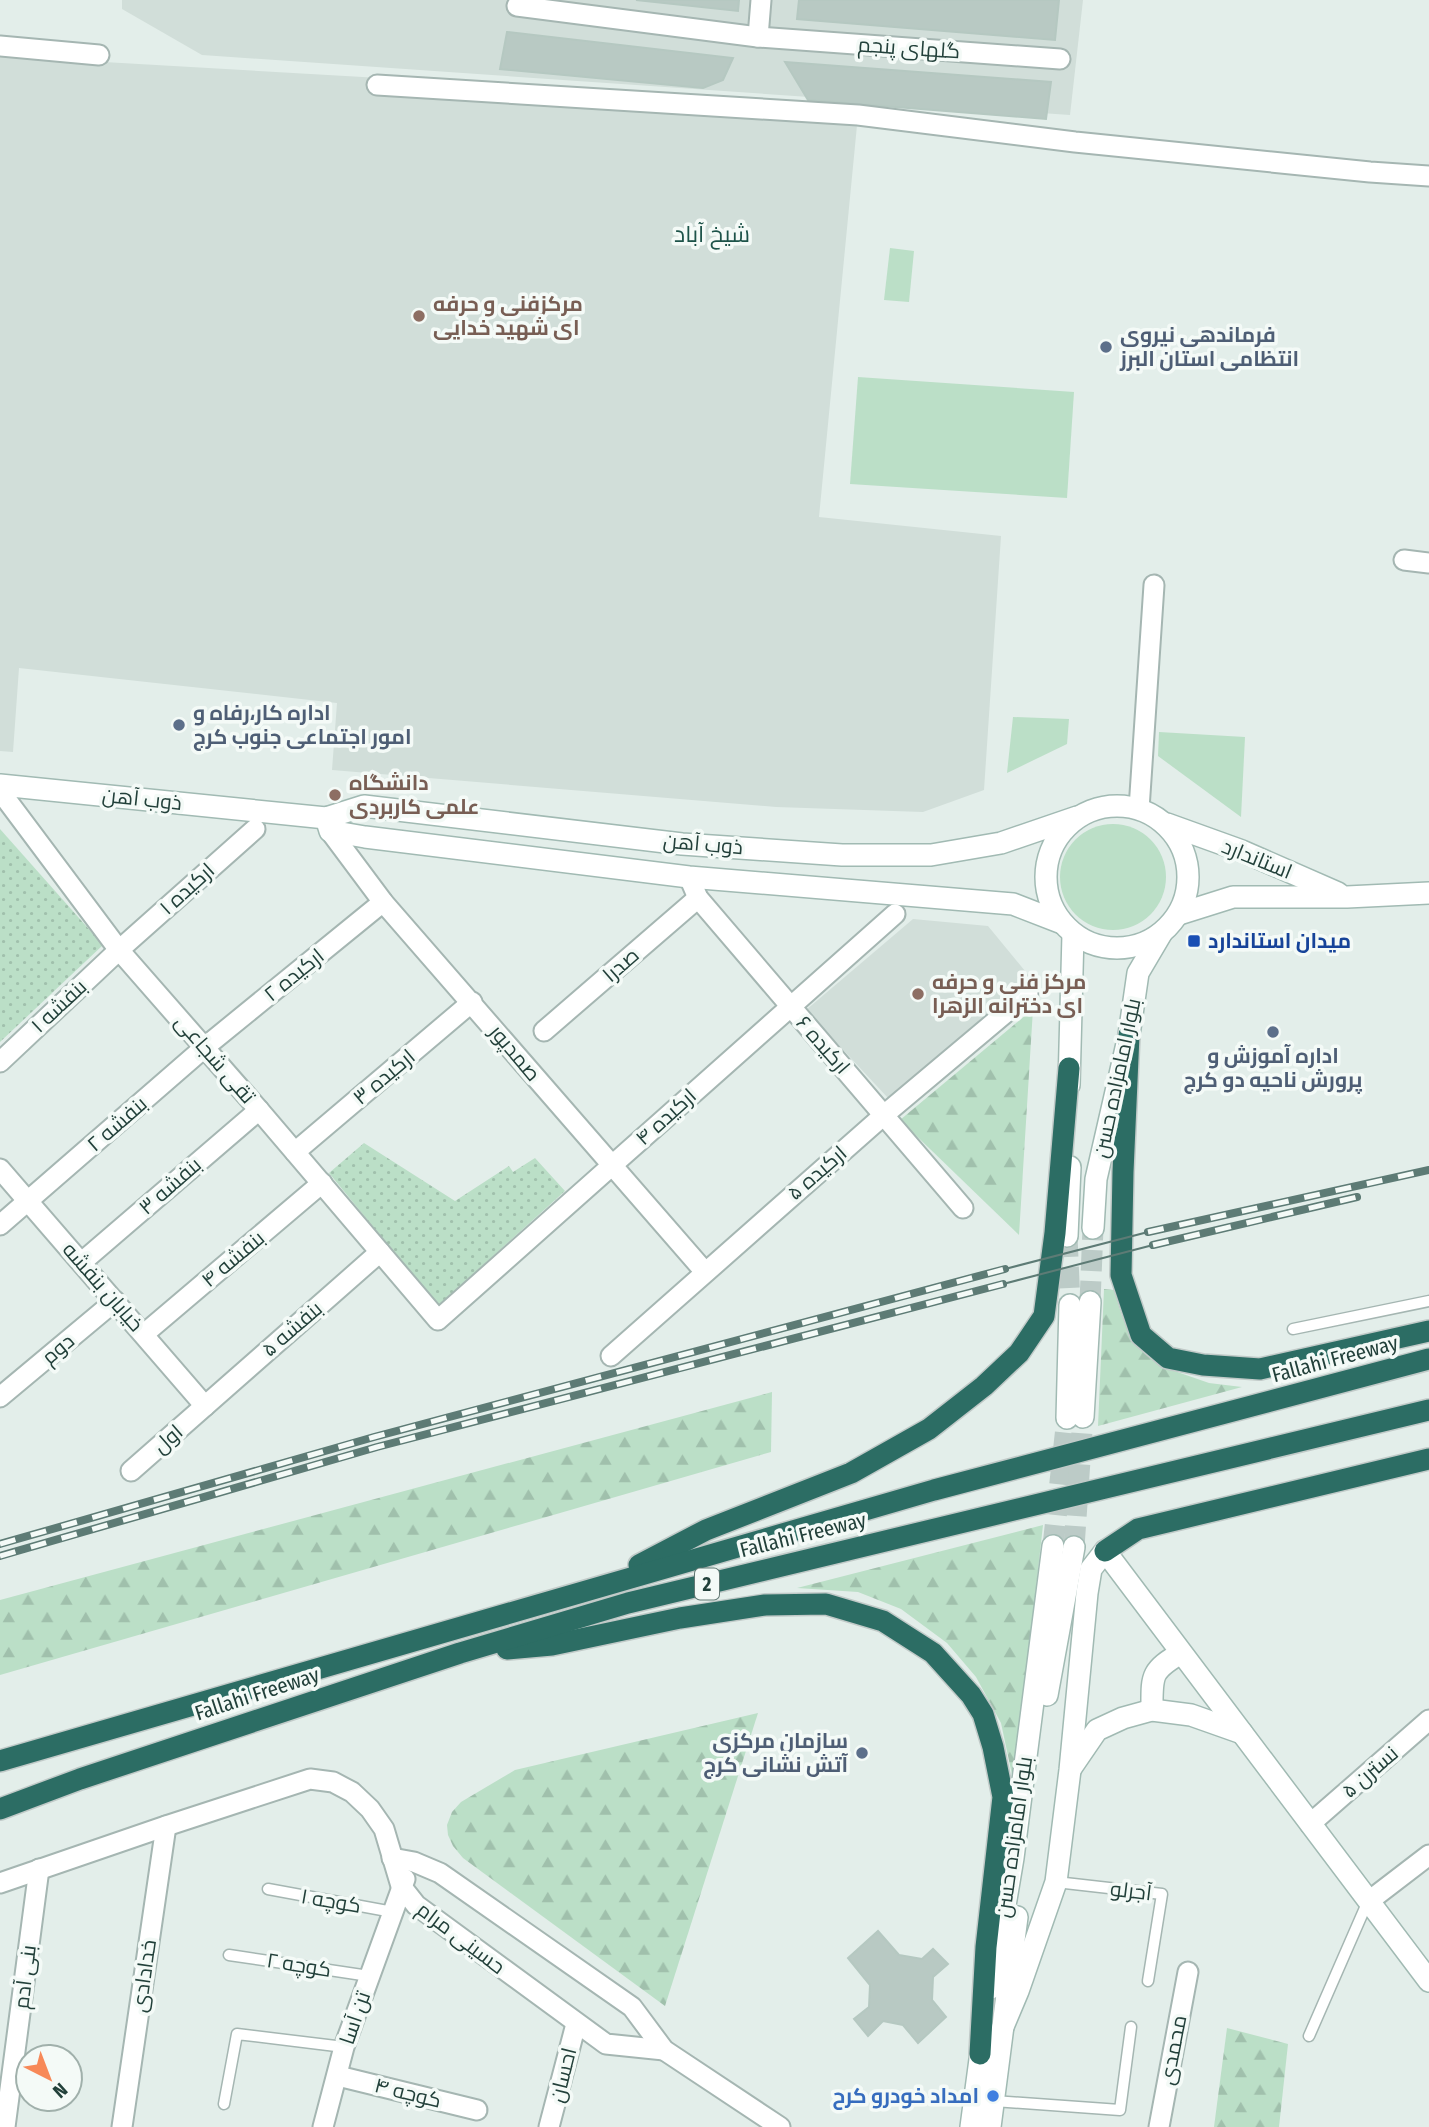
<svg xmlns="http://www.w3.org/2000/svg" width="1429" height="2127" font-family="'Fira Sans Condensed',Cairo,sans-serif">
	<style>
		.built { fill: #d1ded9 }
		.green { fill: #bbdfc7 }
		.forest { fill: url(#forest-firs) }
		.park { fill: url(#park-dots) }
		.building { fill: #b8c9c3; stroke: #b5c8c1; stroke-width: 2 }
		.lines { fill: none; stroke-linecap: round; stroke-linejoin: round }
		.secondary-tunnel { stroke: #bccbc7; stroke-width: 21; stroke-dasharray: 21 10; stroke-linecap: butt }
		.lane-casing { stroke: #a5b6b2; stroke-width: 13 }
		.street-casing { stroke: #a5b6b2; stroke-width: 23 }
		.secondary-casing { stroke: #a1bab3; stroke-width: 24 }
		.highway-casing { stroke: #c1cac8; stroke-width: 24 }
		.lane { stroke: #fff; stroke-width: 10 }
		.street { stroke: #fff; stroke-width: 19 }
		.secondary { stroke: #fff; stroke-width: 21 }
		.highway { stroke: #2c6d64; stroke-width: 21 }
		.tram { stroke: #5d7b75; stroke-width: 2 }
		.rail-casing { stroke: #5d7b75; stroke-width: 8 }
		.rail { stroke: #f4faf7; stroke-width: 5; stroke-dasharray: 16; stroke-linecap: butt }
		.education-dot { fill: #8d6e63; stroke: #f4faf7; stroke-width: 2.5 }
		.service-dot { fill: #5c6f8a; stroke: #f4faf7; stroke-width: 2.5 }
		.transit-dot { fill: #1a4fb4; stroke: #f4faf7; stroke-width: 2.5 }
		.shop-dot { fill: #3f7fe0; stroke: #f4faf7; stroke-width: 2.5 }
		.labels { text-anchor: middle; stroke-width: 7; stroke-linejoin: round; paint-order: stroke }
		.shield { fill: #f4faf7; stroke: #617873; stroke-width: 2 }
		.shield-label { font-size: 19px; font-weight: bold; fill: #22403a }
		.street-label { font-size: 21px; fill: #22403a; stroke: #f4faf7 }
		.education-label { font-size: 21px; font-weight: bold; fill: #785e54; stroke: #f4faf7; text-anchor: start }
		.service-label { font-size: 21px; font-weight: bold; fill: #4e5e75; stroke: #f4faf7; text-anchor: start }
		.transit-label { font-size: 21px; font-weight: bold; fill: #164399; stroke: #f4faf7; text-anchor: start }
		.shop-label { font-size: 21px; font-weight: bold; fill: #366cbe; stroke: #f4faf7; text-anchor: end }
		.neighbourhood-label { font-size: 23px; fill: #1d5349; stroke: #f4faf7 }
	</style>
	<defs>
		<pattern id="forest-firs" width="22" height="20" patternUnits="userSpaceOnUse" patternTransform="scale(1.75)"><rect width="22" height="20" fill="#bbdfc7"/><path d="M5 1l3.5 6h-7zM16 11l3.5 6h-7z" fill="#a0c0ac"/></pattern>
		<pattern id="park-dots" width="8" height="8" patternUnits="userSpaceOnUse" patternTransform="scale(1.75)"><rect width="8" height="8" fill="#bbdfc7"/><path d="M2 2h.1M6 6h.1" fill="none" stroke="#a0c0ac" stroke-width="1.8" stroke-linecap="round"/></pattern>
	</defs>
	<rect width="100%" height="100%" fill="#e3eeea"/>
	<g class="built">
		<polygon points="122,0 1083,0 1070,115 202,55 122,9"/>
		<polygon points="0,56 415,80 858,115 819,517 1001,536 984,790 923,812 776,807 332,770 337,703 19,668 13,752 0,751"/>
		<polygon points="913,919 988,926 1030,977 888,1098 806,1010"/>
	</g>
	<g class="green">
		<polygon points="890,248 914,251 909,302 884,300"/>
		<polygon points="858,377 1074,392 1067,498 850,484"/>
		<polygon points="1013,717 1069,719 1067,744 1007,773"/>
		<polygon points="1159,732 1245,737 1241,817 1158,756"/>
		<circle cx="1113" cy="877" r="53"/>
	</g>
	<g class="forest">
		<polygon points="1033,1009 1019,1235 900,1120"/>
		<polygon points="1104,1289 1114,1290 1122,1316 1141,1348 1163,1367 1209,1383 1242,1387 1098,1426"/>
		<polygon points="772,1392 771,1452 0,1675 0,1600"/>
		<polygon points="1043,1525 1014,1784 1001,1723 976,1677 947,1643 901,1609 858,1592 797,1588"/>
		<polygon points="758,1713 665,2006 463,1858 453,1846 448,1835 447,1825 452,1812 461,1802 515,1770"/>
		<polygon points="1227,2028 1288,2044 1279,2127 1214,2127"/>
	</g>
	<g class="park">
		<polygon points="0,829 103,945 0,1042"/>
		<polygon points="364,1143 455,1201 509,1166 513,1172 535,1158 565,1191 438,1306 329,1173"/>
	</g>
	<g class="building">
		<polygon points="636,0 739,0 738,11"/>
		<polygon points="799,0 1059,0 1055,40 797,19"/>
		<polygon points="507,32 733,58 723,80 703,88 500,69"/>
		<polygon points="785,62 1051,82 1046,119 808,100"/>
		<polygon points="878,1931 899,1955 922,1959 933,1949 948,1964 933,1977 932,2000 946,2017 918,2043 903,2025 883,2021 868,2036 854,2019 869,2007 870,1985 848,1958"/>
	</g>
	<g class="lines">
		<g class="secondary-tunnel">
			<polyline points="1067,1236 1070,1305"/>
			<polyline points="1090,1302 1093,1228"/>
			<polyline points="1053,1546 1067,1418"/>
			<polyline points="1074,1547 1083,1417"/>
		</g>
		<defs>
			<g id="lane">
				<polyline points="1293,1329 1429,1301"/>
				<polyline points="1056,1882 1162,1894 1148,1981"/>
				<polyline points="268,1889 393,1912"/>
				<polyline points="229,1955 369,1976"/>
				<polyline points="1309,2036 1368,1901"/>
				<polyline points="994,2101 1120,2110 1131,2027"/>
				<polyline points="224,2104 237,2034 344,2047"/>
			</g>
			<g id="street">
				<polyline points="517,6 758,37 1060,59"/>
				<polyline points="758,37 761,0"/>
				<polyline points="0,46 99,55"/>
				<polyline points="377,85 858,115 1075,142 1370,172 1429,176"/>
				<polyline points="1404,560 1429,563"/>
				<polyline points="0,791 119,950 259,1110 438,1320 895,914"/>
				<polyline points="1139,809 1154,585"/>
				<polyline points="330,831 383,902 705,1272"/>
				<polyline points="689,877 698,898 963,1208"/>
				<polyline points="544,1031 698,898"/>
				<polyline points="0,1062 119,950 255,829"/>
				<polyline points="295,1152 472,1002"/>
				<polyline points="0,1169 205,1406"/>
				<polyline points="0,1225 205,1047 383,902"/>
				<polyline points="82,1262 259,1110"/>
				<polyline points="144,1334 322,1183"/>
				<polyline points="611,1356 884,1115 1028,994"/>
				<polyline points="0,1397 115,1301"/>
				<polyline points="131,1471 380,1252"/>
				<polyline points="1310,1824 1429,1720"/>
				<polyline points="392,1858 414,1862 440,1873 632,2007 664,2050 780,2127"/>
				<polyline points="0,1883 166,1826 310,1779 333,1782 352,1792 370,1809 384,1829 401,1886 416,1905 606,2044 664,2050"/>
				<polyline points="1369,1901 1429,1855"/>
				<polyline points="338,2076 477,2110"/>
				<polyline points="5,2127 39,1869"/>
				<polyline points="122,2127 166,1826"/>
				<polyline points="323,2127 344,2047 405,1879"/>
				<polyline points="549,2127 576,2024"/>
				<polyline points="1159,2127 1188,1972"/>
			</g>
			<g id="secondary">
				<polyline points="0,785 326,818 364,806 682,844 842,855 931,855 1001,843 1077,817"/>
				<circle cx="1117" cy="877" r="71"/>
				<polyline points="326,818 330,831 365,837 689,877 1013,904 1062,923"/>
				<polyline points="1167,824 1242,851 1338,893"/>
				<polyline points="1179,914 1233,897 1347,897 1429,893"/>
				<polyline points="1069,1085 1073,934"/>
				<polyline points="1093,1228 1096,1179 1129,1035 1138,973 1161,934"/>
				<polyline points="1067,1236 1070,1167"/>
				<polyline points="1083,1417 1090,1302"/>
				<polyline points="1067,1418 1070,1305"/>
				<polyline points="1047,1695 1074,1547"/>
				<path d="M1152,1710C1152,1676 1150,1671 1181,1653"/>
				<polyline points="1071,1768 1097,1730 1123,1718 1152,1710 1191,1715 1242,1733"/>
				<polyline points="991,1988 1013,1858 1053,1546"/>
				<polyline points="1002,2029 1018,1991 1056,1882 1070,1770 1087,1593 1091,1569 1105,1551 1429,1981"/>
				<polyline points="971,2127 983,2037"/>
				<polyline points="990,2127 1017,1917"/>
			</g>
			<g id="highway">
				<polyline points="1129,1035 1123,1172 1121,1275 1141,1335 1168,1358 1203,1365 1260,1369 1429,1331"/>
				<polyline points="1105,1551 1138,1529 1429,1459"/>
				<polyline points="639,1565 706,1530 851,1473 929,1429 984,1386 1019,1353 1044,1316 1055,1233 1069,1068"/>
				<polyline points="507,1649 552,1645 680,1618 765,1605 826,1604 883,1621 933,1653 971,1695 983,1714 993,1747 1003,1797 986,1947 980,2054"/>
				<polyline points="0,1761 934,1490 1429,1359"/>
				<polyline points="0,1809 80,1779 460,1653 628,1603 1429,1410"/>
			</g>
		</defs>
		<use href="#lane" class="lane-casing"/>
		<use href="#street" class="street-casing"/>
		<use href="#secondary" class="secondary-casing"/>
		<use href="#highway" class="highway-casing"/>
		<use href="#lane" class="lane"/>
		<use href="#street" class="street"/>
		<use href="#secondary" class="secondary"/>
		<use href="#highway" class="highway"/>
		<g class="tram">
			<polyline points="1005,1269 1148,1232"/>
			<polyline points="1003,1284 1153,1245"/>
		</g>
		<defs>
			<g id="rail">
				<polyline points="1148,1232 1429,1170"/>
				<polyline points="1153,1245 1357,1197"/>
				<polyline points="0,1544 374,1437 1005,1269"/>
				<polyline points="0,1556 377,1447 1003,1284"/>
			</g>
		</defs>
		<use href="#rail" class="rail-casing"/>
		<use href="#rail" class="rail"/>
	</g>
	<g class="education-dot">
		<circle cx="419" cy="316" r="7"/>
		<circle cx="335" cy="795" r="7"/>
		<circle cx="918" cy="994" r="7"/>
	</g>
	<g class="service-dot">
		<circle cx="1106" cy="347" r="7"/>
		<circle cx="179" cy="725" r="7"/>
		<circle cx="1273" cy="1032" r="7"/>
		<circle cx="862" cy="1753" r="7"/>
	</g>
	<rect class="transit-dot" x="1187" y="934" width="14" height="14" rx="3.5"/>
	<circle class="shop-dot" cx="993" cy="2096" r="7"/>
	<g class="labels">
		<rect class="shield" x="695" y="1568.5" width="24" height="31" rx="5"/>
		<g class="shield-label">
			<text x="707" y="1591">2</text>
		</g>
		<g class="street-label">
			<text transform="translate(909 48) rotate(4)" y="7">گلهای پنجم</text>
			<text transform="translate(142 799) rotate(6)" y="7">ذوب آهن</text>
			<text transform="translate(703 844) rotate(5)" y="7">ذوب آهن</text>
			<text transform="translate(1257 859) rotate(22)" y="7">استاندارد</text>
			<text transform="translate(187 889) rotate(-42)" y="7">ارکیده ۱</text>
			<text transform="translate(621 965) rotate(-41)" y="7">صدرا</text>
			<text transform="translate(294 975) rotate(-39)" y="7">ارکیده ۲</text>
			<text transform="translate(59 1006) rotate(-43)" y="7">بنفشه ۱</text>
			<text transform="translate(823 1045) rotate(49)" y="7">ارکیده ۶</text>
			<text transform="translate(515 1053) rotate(50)" y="7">صمدپور</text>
			<text transform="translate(215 1059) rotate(49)" y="7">تقی شجاعی</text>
			<text transform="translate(384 1077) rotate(-40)" y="7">ارکیده ۳</text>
			<text transform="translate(1117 1078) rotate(-78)" y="7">بلوار امامزاده حسن</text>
			<text transform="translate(666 1117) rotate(-42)" y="7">ارکیده ۴</text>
			<text transform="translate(117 1124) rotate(-41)" y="7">بنفشه ۲</text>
			<text transform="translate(817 1173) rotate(-41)" y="7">ارکیده ۵</text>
			<text transform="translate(170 1186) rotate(-41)" y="7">بنفشه ۳</text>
			<text transform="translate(233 1259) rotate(-40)" y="7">بنفشه ۴</text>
			<text transform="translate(103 1287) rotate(49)" y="7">خیابان بنفشه</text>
			<text transform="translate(292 1329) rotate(-41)" y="7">بنفشه ۵</text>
			<text transform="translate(58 1349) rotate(-40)" y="7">دوم</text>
			<text transform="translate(1335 1359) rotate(-15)" y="7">Fallahi Freeway</text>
			<text transform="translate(168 1439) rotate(-41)" y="7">اول</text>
			<text transform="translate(803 1535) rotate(-14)" y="7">Fallahi Freeway</text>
			<text transform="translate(257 1694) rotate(-18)" y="7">Fallahi Freeway</text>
			<text transform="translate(1370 1772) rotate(-41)" y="7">نسترن ۵</text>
			<text transform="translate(1014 1837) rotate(-82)" y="7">بلوار امامزاده حسن</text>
			<text transform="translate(1131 1891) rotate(7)" y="7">آجرلو</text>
			<text transform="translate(331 1901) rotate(10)" y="7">کوچه ۱</text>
			<text transform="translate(461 1938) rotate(37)" y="7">حسینی مرام</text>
			<text transform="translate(299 1965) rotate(9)" y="7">کوچه ۲</text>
			<text transform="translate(144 1976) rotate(-82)" y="7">خدادادی</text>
			<text transform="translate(25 1977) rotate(-83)" y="7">بنی آدم</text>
			<text transform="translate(355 2018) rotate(-71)" y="7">تن آسا</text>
			<text transform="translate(1173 2050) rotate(-79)" y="7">محمدی</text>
			<text transform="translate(563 2075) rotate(-76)" y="7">احسان</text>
			<text transform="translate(408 2093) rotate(14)" y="7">کوچه ۴</text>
		</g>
		<g class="education-label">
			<text x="433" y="311">مرکزفنی و حرفه<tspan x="433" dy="24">ای شهید خدایی</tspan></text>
			<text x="349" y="790">دانشگاه<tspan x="349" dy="24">علمی کاربردی</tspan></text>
			<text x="932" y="989">مرکز فنی و حرفه<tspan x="932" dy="24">ای دخترانه الزهرا</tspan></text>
		</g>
		<g class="service-label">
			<text x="1120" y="342">فرماندهی نیروی<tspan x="1120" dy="24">انتظامی استان البرز</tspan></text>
			<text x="193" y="720">اداره کار،رفاه و<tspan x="193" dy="24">امور اجتماعی جنوب کرج</tspan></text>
			<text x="1273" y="1063" text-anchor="middle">اداره آموزش و<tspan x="1273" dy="24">پرورش ناحیه دو کرج</tspan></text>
			<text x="848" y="1748" text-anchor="end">سازمان مرکزی<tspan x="848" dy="24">آتش نشانی کرج</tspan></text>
		</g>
		<g class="transit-label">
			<text x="1208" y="948">میدان استاندارد</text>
		</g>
		<g class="shop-label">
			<text x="979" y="2103">امداد خودرو کرح</text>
		</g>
		<g class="neighbourhood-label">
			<text x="712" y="242">شیخ آباد</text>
		</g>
	</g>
	<g transform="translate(49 2078) rotate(138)"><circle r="33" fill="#f4faf7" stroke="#a0b0ab" stroke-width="2"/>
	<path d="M0-5L12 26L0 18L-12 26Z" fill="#f78958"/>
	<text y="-10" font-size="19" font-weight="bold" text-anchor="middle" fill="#22403a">N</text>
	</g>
</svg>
